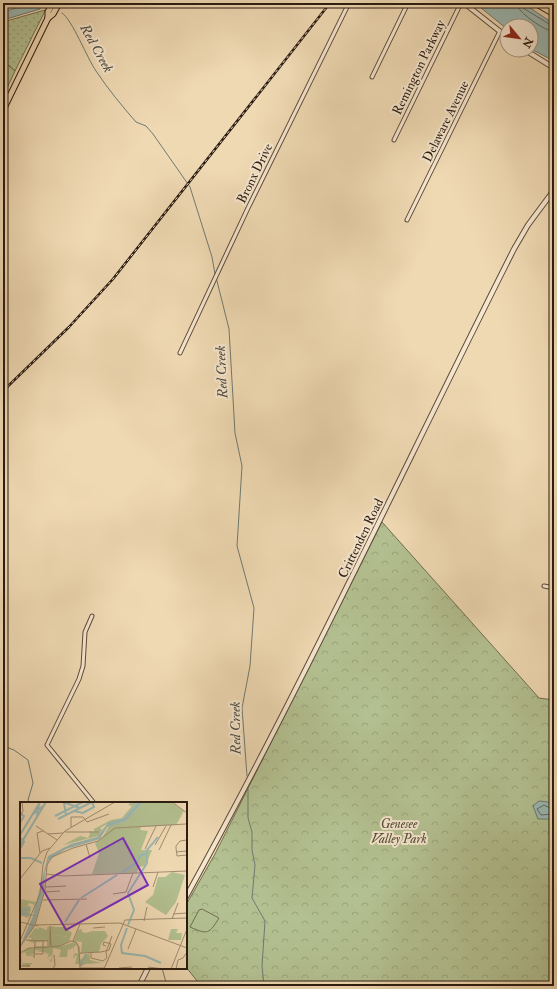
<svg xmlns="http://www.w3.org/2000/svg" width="557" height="989" font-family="'IM FELL Double Pica',serif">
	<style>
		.grass { fill: url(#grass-dots); stroke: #6f6e50 }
		.forest { fill: url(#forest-firs); stroke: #6f6e50 }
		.park { fill: url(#park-crowns); stroke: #6f6e50 }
		.pitch { fill: #b3c091; stroke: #6f6e50 }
		.water { fill: #9bb9b4; stroke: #6e7a72 }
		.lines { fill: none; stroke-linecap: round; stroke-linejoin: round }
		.shore { stroke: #636a62; stroke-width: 1 }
		.stream { stroke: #6e7a72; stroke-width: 1 }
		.minor-casing { stroke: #5c4a39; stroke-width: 5 }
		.tertiary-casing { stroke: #5c4a39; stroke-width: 6 }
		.primary-casing { stroke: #2b1b10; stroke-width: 7 }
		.minor { stroke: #f5e6ce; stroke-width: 3 }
		.tertiary { stroke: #f5e6ce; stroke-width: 4 }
		.primary { stroke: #efd9b3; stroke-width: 5 }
		.rail-casing { stroke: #2b1b10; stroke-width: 2.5 }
		.rail { stroke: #f5e6ce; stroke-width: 1; stroke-dasharray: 3; stroke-linecap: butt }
		.labels { text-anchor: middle; stroke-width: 4; stroke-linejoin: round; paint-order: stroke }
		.street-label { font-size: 13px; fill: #2b1b10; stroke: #f5e6ce }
		.park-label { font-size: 13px; font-style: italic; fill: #544d37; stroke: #f5e6ce }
		.water-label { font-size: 14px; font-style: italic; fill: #4d4a41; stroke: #f5e6ce }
		.inset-river { fill: none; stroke: #9bb9b4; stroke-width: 2 }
		.inset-road { fill: none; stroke: #a18d72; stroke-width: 1 }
		.view { fill: #7b2cbf; fill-opacity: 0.15; stroke: #7b2cbf; stroke-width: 2 }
		.inset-edge { fill: none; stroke: #2b1b10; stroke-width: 2 }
	</style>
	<defs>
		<pattern id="grass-dots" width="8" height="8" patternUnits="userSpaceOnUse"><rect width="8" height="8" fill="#b3c091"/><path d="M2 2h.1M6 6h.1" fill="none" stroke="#9aa47c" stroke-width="1.8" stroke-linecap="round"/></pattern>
		<pattern id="forest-firs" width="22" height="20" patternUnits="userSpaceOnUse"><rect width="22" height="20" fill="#b3c091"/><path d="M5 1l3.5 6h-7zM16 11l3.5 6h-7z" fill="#9aa47c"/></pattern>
		<pattern id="park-crowns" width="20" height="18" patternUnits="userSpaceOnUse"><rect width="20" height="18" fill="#b3c091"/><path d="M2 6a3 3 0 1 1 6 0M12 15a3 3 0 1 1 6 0" fill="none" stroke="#9aa47c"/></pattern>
	</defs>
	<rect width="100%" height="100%" fill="#efd9b3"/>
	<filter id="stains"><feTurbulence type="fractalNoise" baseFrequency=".005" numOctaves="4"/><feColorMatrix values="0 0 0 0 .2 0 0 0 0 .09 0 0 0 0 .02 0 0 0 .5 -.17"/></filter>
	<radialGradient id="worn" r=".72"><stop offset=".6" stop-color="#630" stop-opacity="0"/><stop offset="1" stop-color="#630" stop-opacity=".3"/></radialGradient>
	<polygon class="grass" points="45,10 44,13 15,71 3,61 3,22"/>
	<polygon class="forest" points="3,61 15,71 3,97"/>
	<polygon class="park" points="382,522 539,698 554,700 554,986 201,986 186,967 186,905 215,854"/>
	<path class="pitch" d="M202,909L219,918C209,934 208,935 190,927L199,910Z"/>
	<g class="water">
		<polygon points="43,3 40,9 3,20 3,12 25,5"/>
		<polygon points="475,3 523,3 554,24 554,61 531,49 531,26 507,26 507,29"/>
		<polygon points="539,801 548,802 554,807 554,819 538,819 533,806"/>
	</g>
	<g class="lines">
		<g class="shore">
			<path d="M516,3C517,12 545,31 554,32"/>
			<polyline points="521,3 523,8 554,27"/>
			<polyline points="554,810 544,805 537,809 541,815 554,814"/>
		</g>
		<g class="stream">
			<path d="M62,13C72,19 87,58 96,71C108,89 122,106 136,122L146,126L153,134L190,187L212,257L215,274"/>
			<polyline points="216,277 229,329 235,433 242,466 237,546 254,608 250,666 242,708 247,776"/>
			<polyline points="3,746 14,750 28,760 33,783 28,800 30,803"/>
			<polyline points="248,789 248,818 252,832 252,850 255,865 252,898 265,921 262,966 264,986"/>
			<polyline points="162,968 167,986"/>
		</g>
		<defs>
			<g id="minor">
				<polyline points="372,77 408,3"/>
				<polyline points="394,140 461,3"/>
				<polyline points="407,220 500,31"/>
				<polyline points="180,353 248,208 349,3"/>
				<polyline points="544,586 554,588"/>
				<polyline points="92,616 85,632 83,666 79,679 47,745 94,803"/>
			</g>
			<g id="tertiary">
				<polyline points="464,3 507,37"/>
				<polyline points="525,50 554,68"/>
				<path d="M186,897C303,685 405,465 514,249L528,225L554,190"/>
				<polyline points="139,986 148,968"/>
			</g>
			<g id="primary">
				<polyline points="535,3 554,14"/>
				<polyline points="48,18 53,14 59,3"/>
				<polyline points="3,110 48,18 48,12 53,3"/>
			</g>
		</defs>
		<use href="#minor" class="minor-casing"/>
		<use href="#tertiary" class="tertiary-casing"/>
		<use href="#primary" class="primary-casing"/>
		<use href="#minor" class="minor"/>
		<use href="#tertiary" class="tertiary"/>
		<use href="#primary" class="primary"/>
		<defs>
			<polyline id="rail" points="3,391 69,327 113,279 330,3"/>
		</defs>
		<use href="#rail" class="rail-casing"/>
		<use href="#rail" class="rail"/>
	</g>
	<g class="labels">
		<g class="street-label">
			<text transform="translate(418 67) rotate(-64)" y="5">Remington Parkway</text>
			<text transform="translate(445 121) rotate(-64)" y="5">Delaware Avenue</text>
			<text transform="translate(254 173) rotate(-64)" y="5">Bronx Drive</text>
			<text transform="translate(360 538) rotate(-64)" y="5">Crittenden Road</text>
		</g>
		<g class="park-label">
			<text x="399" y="828">Genesee<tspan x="399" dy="15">Valley Park</tspan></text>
		</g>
		<g class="water-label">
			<text transform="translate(97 48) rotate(61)" y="5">Red Creek</text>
			<text transform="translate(221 372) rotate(-93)" y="5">Red Creek</text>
			<text transform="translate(235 728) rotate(-91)" y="5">Red Creek</text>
		</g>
	</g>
	<g transform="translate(20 802)">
		<rect width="167" height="167" fill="#efd9b3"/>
		<path d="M34,124V133L48,135L50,139L38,145L55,140L59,145V156L60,151H66L60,152L59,162H55L57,154L54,153L55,156H54L53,154L55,151L58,152L57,143L54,145V151L53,145L50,148L48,147L47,155H39L41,148L33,146L32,160L28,157L31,158L32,153L27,156L29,152L24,151L27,150H15L22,149L15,148V152L7,153H15L14,154H7L5,150L1,153L2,161H12V163L9,162L10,165L0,164L3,162L0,159L1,153L7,146H15V141L16,144H27V139L13,141L6,138L27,137V125Z" fill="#b3c091"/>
		<path d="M111,0H118L104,16L85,23L80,26L82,28L78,34L43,43L60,34L68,36L70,32L69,29L74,30V27L91,18L102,16L112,4L108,3ZM152,70L165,73L156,100L146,113L125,100L133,93L138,75H145ZM151,127H158L156,131H162L161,138H148Z" fill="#b3c091"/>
		<path d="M19,125L27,128V137L11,138L12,136H8L15,126L18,127ZM34,125H45L52,131L49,139L48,135L34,133ZM62,127V130L66,131L72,129H85L88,134L81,142L79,150H61L62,140L54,139L58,128ZM69,151L70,158L82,161L65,162L60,165V158Z" fill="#b3c091"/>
		<path d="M123,0H151L164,9L156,23L121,25L120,28L128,29L121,48H132L127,60L124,64L119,65L117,71L72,72L79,51L75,41L82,36L89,24L106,19ZM0,97L16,100L15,103L9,101L8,104L11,108L8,116L0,113Z" fill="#b3c091"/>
		<path d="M118,0H123L106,19L87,25L80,37L46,47L29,58L25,70L24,91L13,127L0,144L13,114L1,113L0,108L2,105L7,107L10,104L11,106L5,110L13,113L28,54L51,42L77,35L88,21L104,16Z" fill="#9bb9b4"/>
		<path class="inset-river" d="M43,0L60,6M44,1L46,13M0,11L4,14L0,21M12,13L23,4M17,14L19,2M35,14L63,0M38,17L72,0L74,5L63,11L54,9M0,33L20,0M0,37H3L4,40L0,47M0,43L26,0M0,56H11L22,61M101,71L116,61L121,53L126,52M61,96L97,73M45,120L59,98M108,123L114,108L108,91L127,61V48L138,35M107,126L101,143L102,151L125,154L141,161M61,163L66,152"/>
		<path class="inset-road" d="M152,0L167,11M0,15L3,9L2,0M16,24L37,38M51,25V15H63L67,20L89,12M45,30H79M28,32L43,31M66,42L70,56M135,43L146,24M125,47L136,24M139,48L151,23M156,50L166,49L167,53L157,54L156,46V44L160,39L167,38M20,51L17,31L23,29M26,72L43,74L167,69M0,77L22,49L30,46M26,85L46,84M133,85L138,70M25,90L40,89M93,92L106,90L113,71M23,98L67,97M153,112L167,111M152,117L158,101M124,119L127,105M0,120L18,124M15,123L100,121L167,146M30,124L31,145M73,126L85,125M30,129V144M6,138L28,139M0,139L20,92L23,63L27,50L45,29L95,0M53,139L60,122M0,145L15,123L25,88L27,63L32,55L53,46L78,39L95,26L166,22M31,145L40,144L51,139L56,140L59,145L60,167M108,147L116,127M81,150L89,148L91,142L84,140L83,143L86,144M86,150L92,134M0,151L9,146L30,145M60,151L81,150M71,151V156L83,159L87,156L86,150M15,152H23V138M14,156L15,139M0,164H10L7,163M128,165L144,167M60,166H84M99,166L112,165M33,167L35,163L34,153M84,167L105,118L167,116M151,167L167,127M156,167L158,158L163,156L167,150"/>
		<path class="view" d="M103,36L128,83L46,128L20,82Z"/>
		<rect width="167" height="167" class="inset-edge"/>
	</g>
	<rect width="557" height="989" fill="none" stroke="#efd9b3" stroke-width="16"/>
	<rect x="4" y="4" width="549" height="981" fill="none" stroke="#2b1b10" stroke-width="2"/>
	<rect x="8" y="8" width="541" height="973" fill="none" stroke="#2b1b10"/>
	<g transform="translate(519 38) rotate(119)"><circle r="19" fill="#f5e6ce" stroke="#a49582"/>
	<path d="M0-3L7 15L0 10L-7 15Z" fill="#8f2418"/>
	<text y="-6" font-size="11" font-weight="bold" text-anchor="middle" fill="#2b1b10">N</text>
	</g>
	<rect width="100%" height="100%" filter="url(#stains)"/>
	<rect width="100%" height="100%" fill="url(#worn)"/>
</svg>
